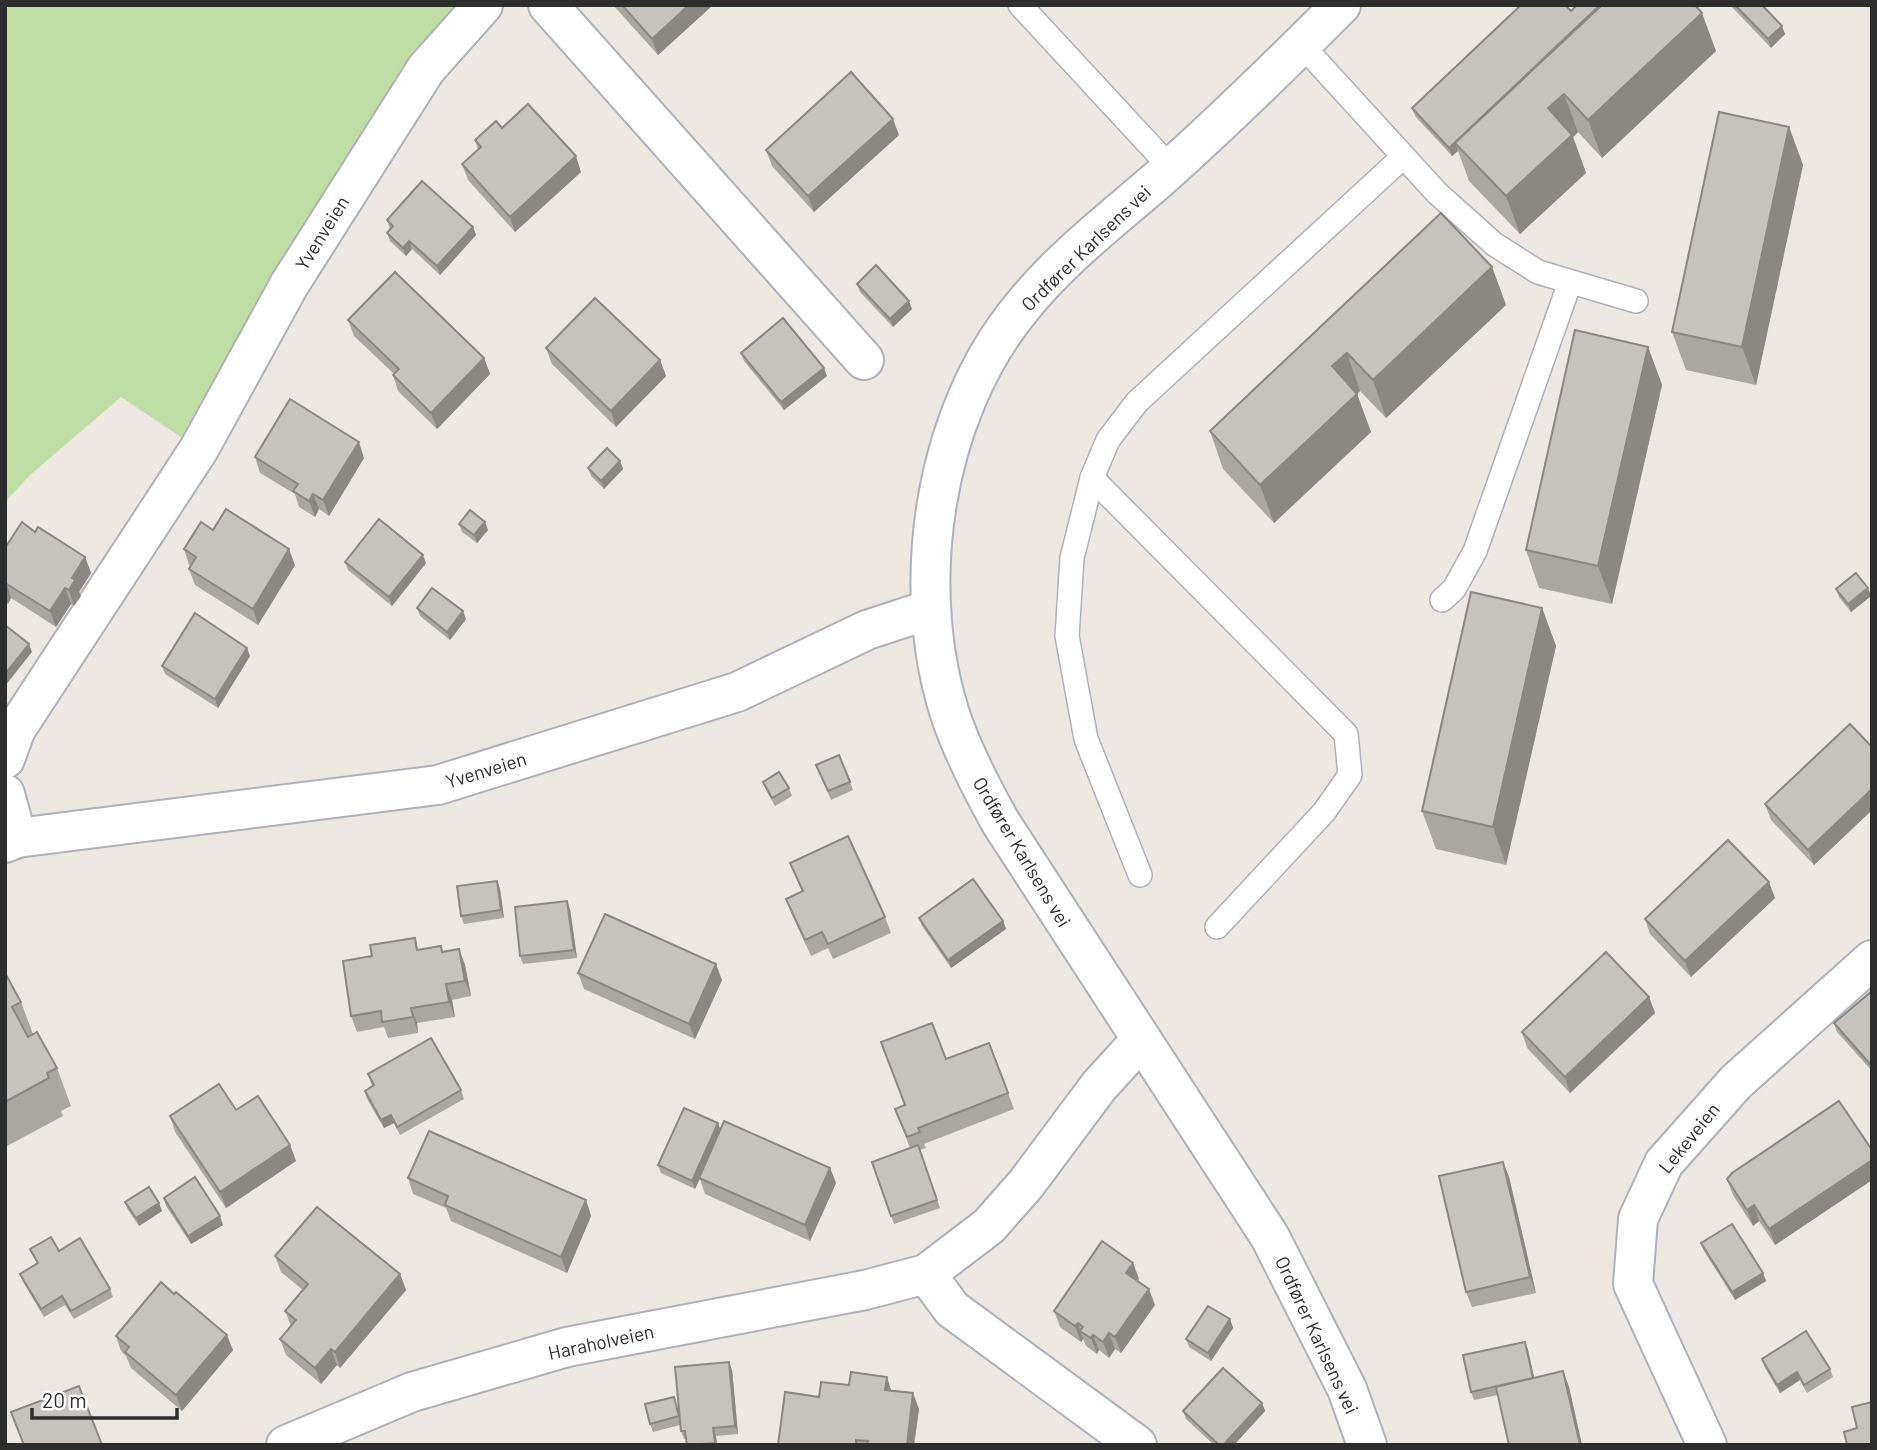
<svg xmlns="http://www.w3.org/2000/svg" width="1877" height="1450" font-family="Barlow,sans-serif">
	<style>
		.green { fill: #bedea4 }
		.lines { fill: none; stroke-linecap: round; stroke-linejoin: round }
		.lane-casing { stroke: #aeb1b8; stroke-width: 26 }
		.street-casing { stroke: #aeb1b8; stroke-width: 42 }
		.secondary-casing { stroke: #aeb1b8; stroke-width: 42 }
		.lane { stroke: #fff; stroke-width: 23 }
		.street { stroke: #fff; stroke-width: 38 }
		.secondary { stroke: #fff; stroke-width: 38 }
		.wall { fill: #aaa7a3 }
		.shaded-wall { fill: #8b8884 }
		.building { fill: #c6c2bd; stroke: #8b8884; stroke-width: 2 }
		.labels { text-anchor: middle; stroke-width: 6; stroke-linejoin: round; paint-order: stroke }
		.street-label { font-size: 19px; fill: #2d2d2d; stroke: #fff }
	</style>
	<rect width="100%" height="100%" fill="#ede7e2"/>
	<polygon class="green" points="5,5 483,5 199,449 121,397 30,475 5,502"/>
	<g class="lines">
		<defs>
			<g id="lane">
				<polyline points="1020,5 1171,168"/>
				<polyline points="1301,44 1437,193 1494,244 1538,272 1636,301"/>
				<polyline points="1092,478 1346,734 1350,775 1324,812 1217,927"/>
				<polyline points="1442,600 1454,589 1475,551 1570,282"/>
				<polyline points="1140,875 1086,739 1067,636 1072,558 1092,478 1108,440 1137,402 1403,157"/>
			</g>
			<g id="street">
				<polyline points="548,5 864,360"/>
				<polyline points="5,759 16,729 199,449 289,285 426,69 483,5"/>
				<polyline points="5,794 17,838"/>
				<polyline points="5,843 17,838 438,785 737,692 867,630 931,609"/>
				<polyline points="926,1274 952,1309 1137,1445"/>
				<polyline points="286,1445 412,1392 567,1347 865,1290 926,1274 989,1226 1026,1184 1099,1086 1140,1041"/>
				<polyline points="1707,1445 1633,1284 1638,1219 1664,1163 1736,1082 1872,960"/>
			</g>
			<path id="secondary" d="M1341,5C1282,64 1223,122 1161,177C1114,218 1061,258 1022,307C932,415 907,591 953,723C966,758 983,791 1001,823L1270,1237L1347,1389L1367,1445"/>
		</defs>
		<use href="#lane" class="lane-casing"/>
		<use href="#street" class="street-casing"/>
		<use href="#secondary" class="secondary-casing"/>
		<use href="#lane" class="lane"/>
		<use href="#street" class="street"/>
		<use href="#secondary" class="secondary"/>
	</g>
	<g class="wall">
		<polygon points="613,5 713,5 658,55"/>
		<polygon points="1730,5 1762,5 1785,34 1771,48"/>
		<polygon points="1571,11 1716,51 1602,158 1578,132 1573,137 1586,173 1520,234 1469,181 1458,151 1452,156 1415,116 1412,108"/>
		<polygon points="1789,127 1803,165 1756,385 1686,370 1672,332"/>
		<polygon points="502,128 581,172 515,232 468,180 462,164 478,150 475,140"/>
		<polygon points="899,135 814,212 772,166 766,150"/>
		<polygon points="387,220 473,227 476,235 440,275 412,249 406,256 390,241 387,233 390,229"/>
		<polygon points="1492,267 1506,305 1386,418 1360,391 1357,394 1371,432 1274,523 1223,469 1210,431"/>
		<polygon points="857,284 912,309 893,327 860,292"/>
		<polygon points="348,320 484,358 490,374 437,429 398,391 393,375 394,374 354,336"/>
		<polygon points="1648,347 1662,385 1612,604 1539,588 1526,550"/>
		<polygon points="546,348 660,360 666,376 616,427 552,364"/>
		<polygon points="741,353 827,376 784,410 744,361"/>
		<polygon points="255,457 364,458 329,516 319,509 315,517 299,507 295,494 260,473"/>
		<polygon points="620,461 623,469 604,489 591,476 588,468"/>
		<polygon points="459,524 488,530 477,543 462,532"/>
		<polygon points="213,530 295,565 258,625 195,585 189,569 191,566 189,565 184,549"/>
		<polygon points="35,532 85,557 91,573 79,592 81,596 74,606 71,604 56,627 11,598 8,604 5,602 5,548"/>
		<polygon points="345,562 426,563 392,606 348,570"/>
		<polygon points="1836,589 1871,596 1851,612 1839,597"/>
		<polygon points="417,608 466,619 450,640 420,616"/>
		<polygon points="1542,608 1556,646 1506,865 1436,849 1422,811"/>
		<polygon points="250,656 218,708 165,674 162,666"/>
		<polygon points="1872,747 1872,810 1814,865 1771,820 1765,804"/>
		<polygon points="816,765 850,782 853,790 831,800"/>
		<polygon points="763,782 789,788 792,796 775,806 766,790"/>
		<polygon points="790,863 885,917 891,933 833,959 828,948 811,956 792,915 786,899 802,892"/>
		<polygon points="497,881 500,889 504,918 464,924 461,916"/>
		<polygon points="1775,898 1691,977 1650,934 1645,919"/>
		<polygon points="570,909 577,958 523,964 520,956"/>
		<polygon points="919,918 1003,921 1006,929 951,968 922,926"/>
		<polygon points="419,949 443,951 459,949 465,965 471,996 452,1000 455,1017 417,1023 418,1033 388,1038 384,1027 357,1032 351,1016"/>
		<polygon points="5,973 21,1002 33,1034 57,1068 71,1106 61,1111 63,1116 5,1147"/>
		<polygon points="578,973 722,980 695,1039 584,989"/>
		<polygon points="1872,991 1872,1071 1837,1032 1834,1023"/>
		<polygon points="1649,997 1655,1013 1570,1093 1527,1048 1522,1032"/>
		<polygon points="989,1043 1014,1109 924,1144 926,1148 920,1150 940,1208 894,1224 872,1162 910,1148 895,1109 905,1105 946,1059"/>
		<polygon points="368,1074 461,1090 464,1099 400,1135 394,1123 384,1128 367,1099 365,1091 372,1086"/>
		<polygon points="236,1110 290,1145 296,1161 226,1208 175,1132 170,1116"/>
		<polygon points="721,1130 830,1168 836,1183 810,1241 705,1194 700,1179 695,1189 661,1173 658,1165"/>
		<polygon points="1872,1150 1872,1180 1775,1245 1759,1221 1753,1226 1733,1195 1727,1179"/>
		<polygon points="1503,1162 1509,1177 1536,1293 1472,1307 1466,1292"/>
		<polygon points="408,1178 586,1200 591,1216 567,1273 451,1221 446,1208 413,1194"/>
		<polygon points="164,1198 223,1225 191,1244 166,1206"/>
		<polygon points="125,1202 159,1203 162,1211 139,1226 128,1210"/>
		<polygon points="1701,1243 1763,1273 1766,1281 1735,1300 1704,1251"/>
		<polygon points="30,1249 59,1251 110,1289 113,1297 74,1319 65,1305 44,1317 23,1282 20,1274 37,1264"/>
		<polygon points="275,1256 400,1274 406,1290 340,1368 337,1365 321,1384 286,1355 280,1339 291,1326 285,1311 303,1290 281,1272"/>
		<polygon points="1133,1263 1139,1279 1137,1281 1155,1305 1121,1353 1115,1349 1109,1358 1099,1350 1097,1354 1086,1346 1083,1339 1081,1342 1060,1327 1054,1311"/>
		<polygon points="1230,1319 1233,1328 1211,1361 1189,1347 1186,1339"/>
		<polygon points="116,1336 233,1350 182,1411 131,1368 126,1356 121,1351"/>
		<polygon points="1525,1342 1528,1350 1534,1378 1563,1371 1569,1387 1582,1445 1509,1445 1498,1395 1474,1400 1471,1392"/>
		<polygon points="1762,1359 1830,1369 1833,1377 1807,1393 1800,1380 1780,1393 1765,1368"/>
		<polygon points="732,1370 738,1434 716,1436 717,1445 687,1445 686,1439 684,1439 681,1431 680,1425 653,1432 650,1424 677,1405 679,1415"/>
		<polygon points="892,1390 919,1409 914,1445 778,1445"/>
		<polygon points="1262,1403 1265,1411 1234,1445 1214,1445 1186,1419 1183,1411"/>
	</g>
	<g class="shaded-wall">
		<polygon points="689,5 713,5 658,55 652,39"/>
		<polygon points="1600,5 1455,143 1458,151 1452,156 1449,148"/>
		<polygon points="1702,13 1716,51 1602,158 1588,120"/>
		<polygon points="1782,26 1785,34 1771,48 1768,39"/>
		<polygon points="1564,94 1578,132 1573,137 1586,173 1520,234 1506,196 1548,108"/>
		<polygon points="893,119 899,135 814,212 808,196"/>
		<polygon points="1789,127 1803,165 1756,385 1742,347"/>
		<polygon points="576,156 581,172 515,232 510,217"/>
		<polygon points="473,227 476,235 440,275 437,266"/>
		<polygon points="409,241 412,249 406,256 403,248"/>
		<polygon points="1492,267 1506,305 1386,418 1373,380"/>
		<polygon points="909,301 912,309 893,327 890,319"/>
		<polygon points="1648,347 1662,385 1612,604 1598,566"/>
		<polygon points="1347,353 1360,391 1346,404 1332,366"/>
		<polygon points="484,358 490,374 437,429 431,413"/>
		<polygon points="660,360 666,376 616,427 611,411"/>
		<polygon points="824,368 827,376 784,410 781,402"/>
		<polygon points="1357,394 1371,432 1274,523 1260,485"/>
		<polygon points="359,442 364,458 329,516 323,500"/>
		<polygon points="620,461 623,469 604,489 601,481"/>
		<polygon points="313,494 319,509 315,517 309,501"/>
		<polygon points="485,522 488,530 477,543 474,535"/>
		<polygon points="289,549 295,565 258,625 253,609"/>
		<polygon points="423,555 426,563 392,606 389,597"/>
		<polygon points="85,557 91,573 79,592 81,596 74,606 69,590 72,578"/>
		<polygon points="6,582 11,598 8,604 5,597"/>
		<polygon points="65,588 71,604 56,627 50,611"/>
		<polygon points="1868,588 1871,596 1851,612 1848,604"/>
		<polygon points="1542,608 1556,646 1506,865 1493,827"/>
		<polygon points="463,611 466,619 450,640 447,632"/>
		<polygon points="29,644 32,652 5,686 5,674"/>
		<polygon points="247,648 250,656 218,708 215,699"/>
		<polygon points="1872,789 1872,810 1814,865 1808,850"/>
		<polygon points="497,881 500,889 504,918 501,910"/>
		<polygon points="1769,882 1775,898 1691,977 1685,961"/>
		<polygon points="567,901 570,909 577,958 574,950"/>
		<polygon points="1003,921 1006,929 951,968 948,960"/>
		<polygon points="459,949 465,965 471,996 465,981"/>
		<polygon points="716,964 722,980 695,1039 689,1024"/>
		<polygon points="446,984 452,1000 455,1017 449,1002"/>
		<polygon points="1649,997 1655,1013 1570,1093 1565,1077"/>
		<polygon points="411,1008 417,1023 418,1033 413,1017"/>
		<polygon points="391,1115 394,1123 384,1128 381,1120"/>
		<polygon points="718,1123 721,1131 695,1189 692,1181"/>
		<polygon points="290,1145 296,1161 226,1208 220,1192"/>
		<polygon points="1872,1160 1872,1180 1775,1245 1769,1229"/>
		<polygon points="1503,1162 1509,1177 1536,1293 1530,1277"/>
		<polygon points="830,1168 836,1183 810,1241 805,1225"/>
		<polygon points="586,1200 591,1216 567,1273 561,1257"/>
		<polygon points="159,1203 162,1211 139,1226 136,1218"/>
		<polygon points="1754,1205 1759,1221 1753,1226 1747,1210"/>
		<polygon points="220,1216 223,1225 191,1244 188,1236"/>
		<polygon points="1133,1263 1139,1279 1132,1289 1126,1273"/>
		<polygon points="1763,1273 1766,1281 1735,1300 1732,1292"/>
		<polygon points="400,1274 406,1290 340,1368 335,1352"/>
		<polygon points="1149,1289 1155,1305 1121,1353 1115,1337"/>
		<polygon points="1230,1319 1233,1328 1211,1361 1208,1353"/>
		<polygon points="1078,1323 1083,1339 1081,1342 1075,1326"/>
		<polygon points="1109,1333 1115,1349 1109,1358 1103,1342"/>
		<polygon points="227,1335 233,1350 182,1411 176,1395"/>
		<polygon points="1093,1335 1099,1350 1097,1354 1091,1338"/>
		<polygon points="1525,1342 1528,1350 1536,1386 1533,1378"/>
		<polygon points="331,1349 337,1365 321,1384 315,1368"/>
		<polygon points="729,1362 732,1370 738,1434 735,1426"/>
		<polygon points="1563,1371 1569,1387 1582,1445 1580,1445"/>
		<polygon points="1797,1372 1800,1380 1780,1393 1777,1385"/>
		<polygon points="887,1377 892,1393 885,1390"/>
		<polygon points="913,1393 919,1409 914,1445 907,1445"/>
		<polygon points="1262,1403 1265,1411 1234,1445 1223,1445"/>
		<polygon points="713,1428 716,1436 717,1445 716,1445 715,1443"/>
	</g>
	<g class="building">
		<polygon points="622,5 689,5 652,39"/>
		<polygon points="1521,5 1565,5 1571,11 1577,5 1600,5 1449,148 1412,108"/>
		<polygon points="1602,5 1695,5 1702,13 1588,120 1564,94 1548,108 1572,135 1506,196 1455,143"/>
		<polygon points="1735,5 1762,5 1782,26 1768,39"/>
		<polygon points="851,72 893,119 808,196 766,150"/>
		<polygon points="528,104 576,156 510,217 462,164 481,147 475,140 496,121 502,128"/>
		<polygon points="1719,112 1789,127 1742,347 1672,332"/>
		<polygon points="422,181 473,227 437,266 409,241 403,248 387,233 393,226 387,220"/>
		<polygon points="1441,213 1492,267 1373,380 1347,353 1332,366 1357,394 1260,485 1210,431"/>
		<polygon points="876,265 909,301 890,319 857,284"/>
		<polygon points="395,272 484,358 431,413 393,375 399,369 348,320"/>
		<polygon points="595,298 660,360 611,411 546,348"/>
		<polygon points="783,318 824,368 781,402 741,353"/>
		<polygon points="1575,330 1648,347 1598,566 1526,550"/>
		<polygon points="290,399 359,442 323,500 313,494 309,501 293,491 298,484 255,457"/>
		<polygon points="607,448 620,461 601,481 588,468"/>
		<polygon points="226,509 289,549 253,609 189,569 196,557 184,549 201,522 213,530"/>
		<polygon points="470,510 485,522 474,535 459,524"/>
		<polygon points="379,519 423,555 389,597 345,562"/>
		<polygon points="22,522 35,532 38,527 85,557 72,578 75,580 69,590 65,588 50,611 5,583 5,548"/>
		<polygon points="1856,573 1868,588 1848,604 1836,589"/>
		<polygon points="432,588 463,611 447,632 417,608"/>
		<polygon points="1471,592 1542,608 1493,827 1422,811"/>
		<polygon points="195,613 247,648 215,699 162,666"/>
		<polygon points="5,625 29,644 5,674"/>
		<polygon points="1850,724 1872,747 1872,789 1808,850 1765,804"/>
		<polygon points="839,755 850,782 828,791 816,765"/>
		<polygon points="779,772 789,788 772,798 763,782"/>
		<polygon points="848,836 885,917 828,944 822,932 805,940 786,899 803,891 790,863"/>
		<polygon points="1728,840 1769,882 1685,961 1645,919"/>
		<polygon points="973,879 1003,921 948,960 919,918"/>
		<polygon points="497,881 501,910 461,916 457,886"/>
		<polygon points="567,901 574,950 520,956 515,907"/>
		<polygon points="605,914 716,964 689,1024 578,973"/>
		<polygon points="415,938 417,950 441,946 442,952 459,949 465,981 446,984 449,1002 411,1008 413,1017 382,1022 381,1011 351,1016 343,961 372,956 370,945"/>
		<polygon points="1606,952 1649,997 1565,1077 1522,1032"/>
		<polygon points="5,973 21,1002 12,1007 28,1037 37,1032 57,1068 47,1073 49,1078 5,1102"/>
		<polygon points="1872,991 1872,1062 1870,1064 1834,1023"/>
		<polygon points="932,1023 946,1059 989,1043 1008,1093 918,1128 920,1132 907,1137 895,1109 905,1105 881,1042"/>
		<polygon points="431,1038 461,1090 397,1127 391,1115 381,1120 365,1091 374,1085 368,1074"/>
		<polygon points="219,1084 236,1110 258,1096 290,1145 220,1192 170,1116"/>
		<polygon points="1839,1101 1872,1150 1872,1160 1769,1229 1754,1205 1747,1210 1727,1179 1732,1173"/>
		<polygon points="684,1108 718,1123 692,1181 658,1165"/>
		<polygon points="724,1121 830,1168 805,1225 699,1178"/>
		<polygon points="429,1131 586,1200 561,1257 445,1205 448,1196 408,1178"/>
		<polygon points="918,1145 937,1200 891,1216 872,1162"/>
		<polygon points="1503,1162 1530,1277 1466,1292 1439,1176"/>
		<polygon points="195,1177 220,1216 188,1236 164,1198"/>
		<polygon points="149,1187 159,1203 136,1218 125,1202"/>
		<polygon points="317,1207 400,1274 335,1352 331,1349 315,1368 280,1339 296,1320 285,1311 308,1284 275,1256"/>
		<polygon points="1732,1224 1763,1273 1732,1292 1701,1243"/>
		<polygon points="51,1237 59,1251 80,1238 110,1289 71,1311 62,1296 41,1309 20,1274 38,1263 30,1249"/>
		<polygon points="1102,1241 1133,1263 1126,1273 1149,1289 1115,1337 1109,1333 1103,1342 1093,1335 1091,1338 1080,1331 1083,1327 1078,1323 1075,1326 1054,1311"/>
		<polygon points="161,1282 174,1294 176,1292 227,1335 176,1395 125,1352 129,1347 116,1336"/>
		<polygon points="1208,1306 1230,1319 1208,1353 1186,1339"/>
		<polygon points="1806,1331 1830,1369 1804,1385 1797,1372 1777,1385 1762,1359"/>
		<polygon points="1525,1342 1533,1378 1471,1392 1463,1355"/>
		<polygon points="729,1362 735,1426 713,1428 715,1443 687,1445 685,1431 681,1431 675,1367"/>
		<polygon points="1223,1368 1262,1403 1223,1445 1219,1445 1183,1411"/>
		<polygon points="1563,1371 1580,1445 1509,1445 1496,1387"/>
		<polygon points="851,1372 887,1377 885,1390 913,1393 907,1445 867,1445 868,1441 856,1440 856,1445 778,1445 785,1392 819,1397 821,1382 849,1385"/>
		<polygon points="79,1386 102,1445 24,1445 11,1412"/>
		<polygon points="674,1397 679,1416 650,1424 645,1404"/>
		<polygon points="1872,1402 1872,1445 1847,1445 1844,1432 1857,1428 1852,1407"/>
	</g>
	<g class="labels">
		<g class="street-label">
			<text transform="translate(322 233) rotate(-58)" y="7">Yvenveien</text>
			<text transform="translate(1086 248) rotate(-44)" y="7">Ordfører Karlsens vei</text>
			<text transform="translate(486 770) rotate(-17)" y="7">Yvenveien</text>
			<text transform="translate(1022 852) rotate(59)" y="7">Ordfører Karlsens vei</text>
			<text transform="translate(1689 1138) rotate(-51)" y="7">Lekeveien</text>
			<text transform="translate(1317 1335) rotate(65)" y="7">Ordfører Karlsens vei</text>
			<text transform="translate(601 1342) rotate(-12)" y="7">Haraholveien</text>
		</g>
	</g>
	<rect width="1877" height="1450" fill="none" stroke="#2d2d2d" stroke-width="14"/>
	<path d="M32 1408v10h145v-10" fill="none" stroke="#2d2d2d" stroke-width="3.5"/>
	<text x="42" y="1408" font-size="21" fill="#2d2d2d" stroke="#ffffff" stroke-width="5" paint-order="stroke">20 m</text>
</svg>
